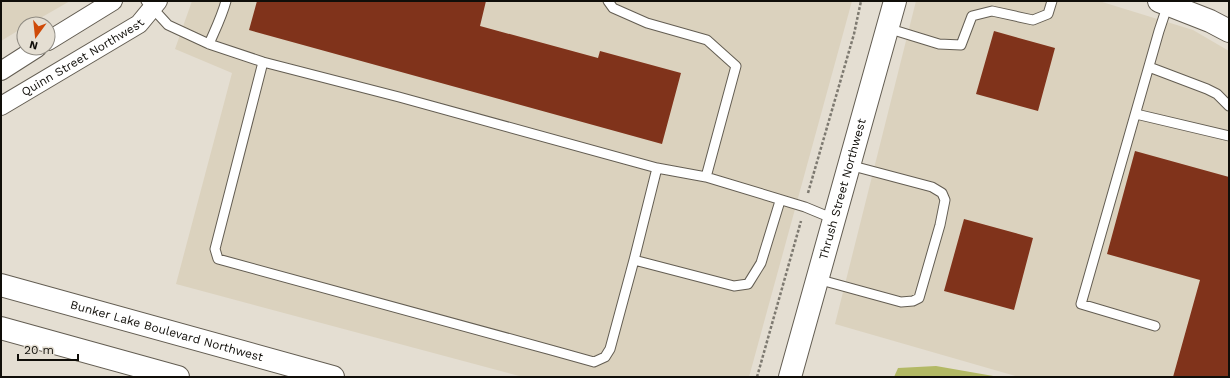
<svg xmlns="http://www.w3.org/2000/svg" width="1230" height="378" viewBox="0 0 1230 378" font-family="'Work Sans',sans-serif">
  <rect width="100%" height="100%" fill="#e4ded2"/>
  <path fill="#dbd2be" d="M 1,1 L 70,1 L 30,24 L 24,24 L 24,27 L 1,41 Z
    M 192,1 L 852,1 L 749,377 L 523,377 L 176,284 L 232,73 L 175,49 Z
    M 916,1 L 1099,1 L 1193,30 L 1229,51 L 1229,377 L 1019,377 L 835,324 Z"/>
  <path fill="#b3b965" d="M 936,366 L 999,377 L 894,377 L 898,368 Z"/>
  <path fill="#80331b" d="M 257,1 L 486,1 L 480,26 L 598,58 L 600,51 L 681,73 L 662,144 L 249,30 Z
    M 994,31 L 1055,48 L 1038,111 L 976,94 Z
    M 1135,151 L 1229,177 L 1229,377 L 1173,377 L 1200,280 L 1107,254 Z
    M 964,219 L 1033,238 L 1014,310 L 944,291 Z"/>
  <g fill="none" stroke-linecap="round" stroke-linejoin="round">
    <g stroke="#635d52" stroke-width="11">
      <path id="lane" d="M 146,1 L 168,25 L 209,44 L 263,62 L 399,97 L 657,168 L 706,177 L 805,207 L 834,219
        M 608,1 L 613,8 L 647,23 L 707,40 L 736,66 L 706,177
        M 887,28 L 939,44 L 961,45 L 972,16 L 992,11 L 1033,20 L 1048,14 L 1052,1
        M 209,44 C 215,30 222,16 226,1
        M 263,62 L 215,249 L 218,259 L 551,350 L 594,362 L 605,357 L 610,349 L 634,260 L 734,286 L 748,284 L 761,263 L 780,201
        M 1149,67 L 1207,89 L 1217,94 L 1229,106
        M 1136,114 L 1229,136
        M 634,260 L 657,168
        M 817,279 L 901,302 L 913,301 L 919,298 L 940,225 L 945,200 L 942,193 L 932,187 L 849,165
        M 1155,326 L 1081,304 L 1159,31 L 1168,4"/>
    </g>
    <g stroke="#635d52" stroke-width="20">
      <g id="street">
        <path d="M 48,41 L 113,1"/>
        <path d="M 1,71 L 37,48"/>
        <path id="s1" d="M 1,106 L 139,24 L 158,1"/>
      </g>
    </g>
    <g stroke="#635d52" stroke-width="24">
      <g id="secondary">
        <path d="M 1159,1 L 1210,21 L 1229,31"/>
        <path id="s2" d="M 1,285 L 333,377"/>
        <path d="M 1,328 L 178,377"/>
        <path id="s3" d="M 790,377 L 895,1"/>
      </g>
    </g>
    <path stroke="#7d7970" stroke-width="2.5" stroke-dasharray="3 2" stroke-linecap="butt" d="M 808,193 L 854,34 L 861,1
      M 757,377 L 801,221"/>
    <use href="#lane" stroke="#fff" stroke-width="9"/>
    <use href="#street" stroke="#fff" stroke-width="18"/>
    <use href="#secondary" stroke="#fff" stroke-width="22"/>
  </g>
  <g text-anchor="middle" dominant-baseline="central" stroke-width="4" stroke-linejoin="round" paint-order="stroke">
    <g font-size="12" fill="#100e09" stroke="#e4ded2">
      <text stroke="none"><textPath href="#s1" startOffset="95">Quinn Street Northwest</textPath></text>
      <text stroke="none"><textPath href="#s3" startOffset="195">Thrush Street Northwest</textPath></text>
      <text stroke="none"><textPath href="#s2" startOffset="172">Bunker Lake Boulevard Northwest</textPath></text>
    </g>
  </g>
  <rect width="1230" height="378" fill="none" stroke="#100e09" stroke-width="4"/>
  <g transform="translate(36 36) rotate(195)"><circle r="19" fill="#e4ded2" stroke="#8f8b82"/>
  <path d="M0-3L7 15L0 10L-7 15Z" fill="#cf4a08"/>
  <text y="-6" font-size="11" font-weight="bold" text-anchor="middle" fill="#100e09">N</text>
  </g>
  <path d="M18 354v6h60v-6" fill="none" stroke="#100e09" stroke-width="2"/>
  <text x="24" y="354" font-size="12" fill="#100e09" stroke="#e4ded2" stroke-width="3" paint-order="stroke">20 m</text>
</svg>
